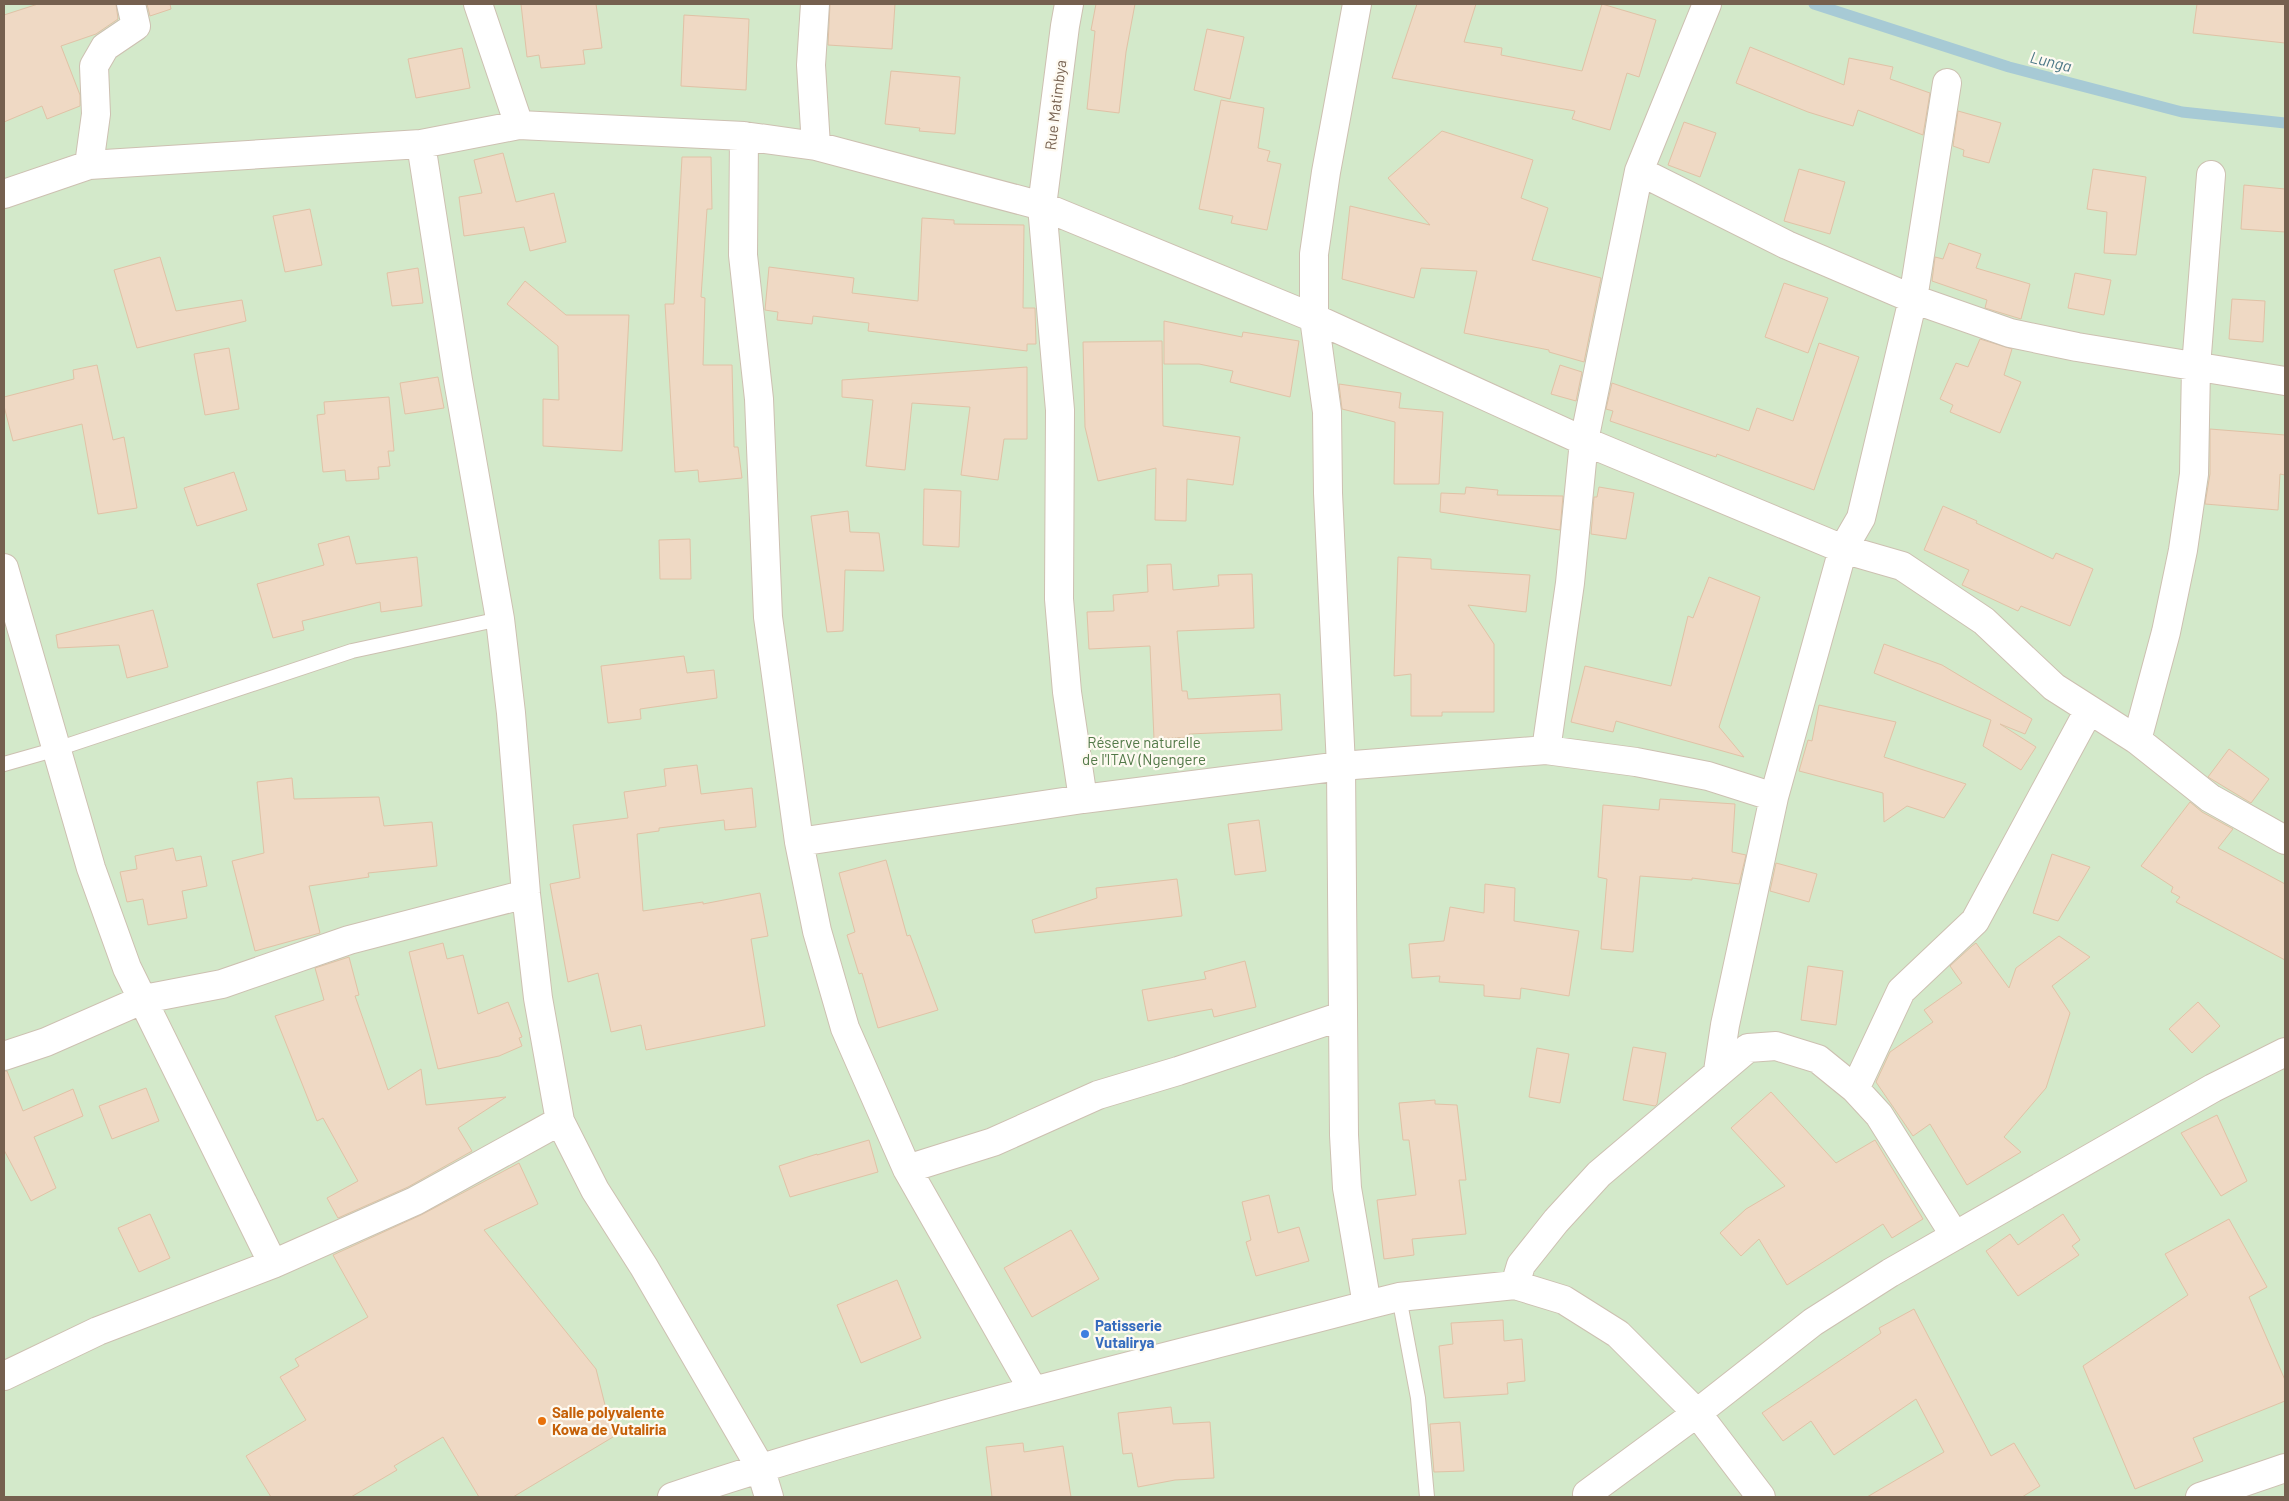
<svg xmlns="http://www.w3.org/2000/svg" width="2289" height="1501" viewBox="0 0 2289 1501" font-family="Barlow,sans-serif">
  <rect width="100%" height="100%" fill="#fbf6eb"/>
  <path fill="#d3e9ca" d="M 4,4 L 2285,4 L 2285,1497 L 4,1497 Z"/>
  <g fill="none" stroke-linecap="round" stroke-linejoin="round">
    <path stroke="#a7cad5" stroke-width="11" d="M 1814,4 L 2009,67 L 2182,112 L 2285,123"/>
  </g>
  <path fill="#efd9c4" stroke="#e0c2a6" d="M 38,4 L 116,4 L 118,19 L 96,34 L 61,46 L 80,95 L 80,106 L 47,119 L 42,106 L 4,122 L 4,15 Z
    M 147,4 L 170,4 L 171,9 L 150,16 Z
    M 521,4 L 596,4 L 602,48 L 583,50 L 585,64 L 541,68 L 539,55 L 527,57 Z
    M 830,4 L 895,4 L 892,49 L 828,45 Z
    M 1096,4 L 1135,4 L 1126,52 L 1119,113 L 1087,109 L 1095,31 L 1091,30 Z
    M 1417,4 L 1476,4 L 1464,42 L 1502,48 L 1501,55 L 1582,71 L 1602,4 L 1656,20 L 1639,77 L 1627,73 L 1610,130 L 1572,119 L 1575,111 L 1392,78 Z
    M 2197,4 L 2285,4 L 2285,43 L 2193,33 Z
    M 684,15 L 749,19 L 746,90 L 681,86 Z
    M 1207,29 L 1244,37 L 1230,99 L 1194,90 Z
    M 1750,47 L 1844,85 L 1849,58 L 1893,67 L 1890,79 L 1930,93 L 1923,135 L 1858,110 L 1853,126 L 1808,112 L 1736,83 Z
    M 462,48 L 470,88 L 416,98 L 408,59 Z
    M 891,71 L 960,77 L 955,134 L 919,131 L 920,128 L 885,124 Z
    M 1221,100 L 1264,108 L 1258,148 L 1270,151 L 1267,161 L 1281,164 L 1267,230 L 1231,223 L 1233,216 L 1199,209 Z
    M 1958,111 L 2001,123 L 1989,163 L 1963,156 L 1964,150 L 1953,146 Z
    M 1684,122 L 1716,133 L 1700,177 L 1668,165 Z
    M 1442,131 L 1533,160 L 1521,198 L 1548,208 L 1532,260 L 1601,278 L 1584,362 L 1549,352 L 1549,350 L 1464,333 L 1477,271 L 1421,268 L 1414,298 L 1342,279 L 1350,206 L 1430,225 L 1388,178 Z
    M 503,153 L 516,202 L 554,193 L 566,242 L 530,251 L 524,227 L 464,236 L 459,197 L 482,193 L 474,160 Z
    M 682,157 L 711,157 L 712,209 L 707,209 L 701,297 L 705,298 L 703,365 L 732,365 L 734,447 L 738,447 L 742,478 L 699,482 L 698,470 L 675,472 L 665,304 L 674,304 Z
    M 1799,169 L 1845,182 L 1830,234 L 1784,221 Z
    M 2093,169 L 2146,177 L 2136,255 L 2104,253 L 2107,212 L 2087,209 Z
    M 2244,185 L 2285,189 L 2285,232 L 2241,229 Z
    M 310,209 L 322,265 L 285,272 L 273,216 Z
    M 922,218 L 954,220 L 954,224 L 1024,225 L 1023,308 L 1035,308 L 1036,344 L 1027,344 L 1027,351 L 868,331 L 869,323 L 813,316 L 812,324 L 777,320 L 778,312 L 765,310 L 769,267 L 854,278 L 852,293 L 918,301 Z
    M 1949,243 L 1981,254 L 1976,268 L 2030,284 L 2021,319 L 1985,308 L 1987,300 L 1932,281 L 1935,257 L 1943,259 Z
    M 160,257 L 176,311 L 242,300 L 246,321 L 137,348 L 114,270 Z
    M 418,268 L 423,303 L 392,306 L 387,273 Z
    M 2075,273 L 2111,280 L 2104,315 L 2068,308 Z
    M 525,281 L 566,315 L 629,315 L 622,451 L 543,446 L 543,399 L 559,400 L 558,346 L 507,304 Z
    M 1784,283 L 1828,298 L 1808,353 L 1765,337 Z
    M 2232,299 L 2265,301 L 2263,342 L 2229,339 Z
    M 1164,321 L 1242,337 L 1243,332 L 1299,341 L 1290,397 L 1230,382 L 1233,371 L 1199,364 L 1164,364 Z
    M 1980,339 L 2012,349 L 2004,375 L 2021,382 L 2000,433 L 1950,412 L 1953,405 L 1940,399 L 1956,363 L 1968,367 Z
    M 1162,341 L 1163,426 L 1240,437 L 1233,485 L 1187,479 L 1186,521 L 1155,520 L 1156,468 L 1098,481 L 1085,427 L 1083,342 Z
    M 1819,343 L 1859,357 L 1814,490 L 1717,454 L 1716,457 L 1610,421 L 1613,411 L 1606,409 L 1612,383 L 1749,431 L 1757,408 L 1793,421 Z
    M 229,348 L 239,409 L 205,415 L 194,354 Z
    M 97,365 L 113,440 L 124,437 L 137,508 L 98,514 L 82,424 L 13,441 L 4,406 L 4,397 L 74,379 L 73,370 Z
    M 1560,365 L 1582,372 L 1576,401 L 1551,394 Z
    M 1027,367 L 1027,439 L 1004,439 L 998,480 L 961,475 L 970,407 L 912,403 L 905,470 L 866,466 L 873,400 L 842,397 L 842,380 Z
    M 438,377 L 444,408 L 405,414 L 400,383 Z
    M 1339,384 L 1401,393 L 1399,408 L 1443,412 L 1439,484 L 1394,484 L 1395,422 L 1342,409 Z
    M 389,397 L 394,451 L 388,451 L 390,466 L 378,467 L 379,479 L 346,481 L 345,470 L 323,472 L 317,415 L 325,414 L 324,402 Z
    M 2210,429 L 2285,435 L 2285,475 L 2280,474 L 2278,510 L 2205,504 L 2210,474 Z
    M 234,472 L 247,510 L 197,526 L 184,488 Z
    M 1466,487 L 1498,490 L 1497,495 L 1563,496 L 1560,530 L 1440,512 L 1441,493 L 1465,494 Z
    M 1599,487 L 1634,493 L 1626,539 L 1591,534 L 1594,497 L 1597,497 Z
    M 924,489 L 961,491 L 959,547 L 923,545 Z
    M 1943,506 L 1977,521 L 1976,523 L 2053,559 L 2056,553 L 2093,569 L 2070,626 L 2021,606 L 2018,611 L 1962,585 L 1969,570 L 1924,550 Z
    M 848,511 L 850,532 L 879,533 L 884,571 L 845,570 L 843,631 L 827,632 L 811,516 Z
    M 349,536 L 356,564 L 417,557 L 422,606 L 381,612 L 380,602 L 302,621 L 304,630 L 273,638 L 257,584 L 324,565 L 318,544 Z
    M 690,539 L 691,579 L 660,579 L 659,540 Z
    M 1398,557 L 1431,559 L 1431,569 L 1530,575 L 1526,612 L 1468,605 L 1494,644 L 1494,712 L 1442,712 L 1442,716 L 1411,716 L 1411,674 L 1394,676 Z
    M 1171,564 L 1173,590 L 1219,586 L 1218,575 L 1252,574 L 1254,628 L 1177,631 L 1182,691 L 1187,691 L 1188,699 L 1280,694 L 1282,730 L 1189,734 L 1189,737 L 1154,739 L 1150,646 L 1089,649 L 1087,612 L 1114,611 L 1113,595 L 1148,592 L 1147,565 Z
    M 1709,577 L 1760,597 L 1719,727 L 1744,757 L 1616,721 L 1613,732 L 1571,722 L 1585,666 L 1671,686 L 1688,616 L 1693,618 Z
    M 153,610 L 168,667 L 127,678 L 119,645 L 58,648 L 56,635 Z
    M 1884,644 L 1942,665 L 2032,719 L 2025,734 L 2000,724 L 2036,747 L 2021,770 L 1983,746 L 1991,720 L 1874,673 Z
    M 684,656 L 687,673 L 714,670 L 717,698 L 640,709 L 641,719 L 608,723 L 601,666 Z
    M 1819,705 L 1896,722 L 1884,757 L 1966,784 L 1944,818 L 1907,806 L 1884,822 L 1883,793 L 1799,771 L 1808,740 L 1812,741 Z
    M 2229,749 L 2269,779 L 2251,803 L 2208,777 Z
    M 697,765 L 701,794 L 752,788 L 756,827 L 725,830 L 724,820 L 659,828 L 659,831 L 637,834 L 643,911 L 703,902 L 703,904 L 760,893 L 768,936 L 751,939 L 765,1026 L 646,1050 L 641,1025 L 611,1032 L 598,973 L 568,982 L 550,884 L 580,878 L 573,825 L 628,818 L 624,792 L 666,786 L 664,769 Z
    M 292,778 L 294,799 L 379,797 L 384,826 L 432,822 L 437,866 L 368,873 L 369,877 L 309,886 L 320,933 L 255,951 L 232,861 L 264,853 L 257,782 Z
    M 1660,799 L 1735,804 L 1732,852 L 1746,855 L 1739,884 L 1692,878 L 1692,880 L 1640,876 L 1633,952 L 1601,949 L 1607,879 L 1598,877 L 1603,805 L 1659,810 Z
    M 2190,802 L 2202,812 L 2233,829 L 2218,848 L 2285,884 L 2285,960 L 2176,902 L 2180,897 L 2171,892 L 2173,887 L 2141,866 Z
    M 1259,820 L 1266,871 L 1235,875 L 1228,824 Z
    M 173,848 L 176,861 L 201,856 L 207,886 L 182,891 L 187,918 L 148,925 L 143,899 L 127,902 L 120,872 L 137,869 L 135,856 Z
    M 2052,854 L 2090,867 L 2058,921 L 2033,913 Z
    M 886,860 L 907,936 L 910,935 L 938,1010 L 878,1028 L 862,973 L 859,974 L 847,935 L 855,932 L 839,873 Z
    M 1776,863 L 1817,874 L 1809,902 L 1770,891 Z
    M 1177,879 L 1182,916 L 1035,933 L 1032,920 L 1097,898 L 1096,888 Z
    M 1485,884 L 1515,888 L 1514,921 L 1579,931 L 1569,996 L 1521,988 L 1520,999 L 1484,996 L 1484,985 L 1439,982 L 1440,976 L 1412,978 L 1409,944 L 1444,941 L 1450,907 L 1484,913 Z
    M 2059,936 L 2090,957 L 2052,986 L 2070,1013 L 2046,1088 L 2004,1137 L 2021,1152 L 1967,1185 L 1930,1124 L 1913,1136 L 1876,1082 L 1890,1052 L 1933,1022 L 1924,1010 L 1962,983 L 1950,966 L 1972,946 L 1976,943 L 2009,988 L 2016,968 Z
    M 443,943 L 447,959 L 463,955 L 478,1014 L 508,1002 L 522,1037 L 519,1038 L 522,1046 L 499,1056 L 438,1069 L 409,952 Z
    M 349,957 L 359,995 L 355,996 L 388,1090 L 421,1069 L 426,1105 L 506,1097 L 458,1128 L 472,1151 L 408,1187 L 338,1218 L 327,1198 L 358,1181 L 323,1118 L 317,1121 L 275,1016 L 324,1000 L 315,968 Z
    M 1245,961 L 1256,1007 L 1214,1017 L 1212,1009 L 1148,1021 L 1142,990 L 1206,979 L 1204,972 Z
    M 1808,966 L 1843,971 L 1836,1025 L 1801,1020 Z
    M 2198,1002 L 2220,1026 L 2192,1053 L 2169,1029 Z
    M 1633,1047 L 1666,1053 L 1657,1104 L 1655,1106 L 1623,1100 Z
    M 1537,1048 L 1569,1054 L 1560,1103 L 1529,1097 Z
    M 4,1071 L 7,1071 L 23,1111 L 73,1089 L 83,1116 L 34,1137 L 56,1188 L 31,1201 L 4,1150 Z
    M 146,1088 L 159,1121 L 112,1139 L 99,1106 Z
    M 1771,1092 L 1836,1163 L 1875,1140 L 1923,1219 L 1892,1238 L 1883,1224 L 1787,1285 L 1759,1239 L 1741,1256 L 1720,1233 L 1746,1209 L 1785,1186 L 1731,1128 Z
    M 1435,1100 L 1435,1104 L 1457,1105 L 1466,1180 L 1459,1180 L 1466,1234 L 1412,1239 L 1414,1255 L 1384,1259 L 1377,1200 L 1416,1195 L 1409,1140 L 1403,1140 L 1399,1103 Z
    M 2217,1115 L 2247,1181 L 2221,1196 L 2181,1133 Z
    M 869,1140 L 878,1172 L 790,1197 L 779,1166 L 817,1154 L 817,1155 Z
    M 519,1163 L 538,1204 L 484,1230 L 596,1369 L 613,1437 L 513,1497 L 479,1497 L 443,1437 L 394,1466 L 397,1470 L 351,1497 L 271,1497 L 246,1456 L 306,1420 L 280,1377 L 299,1366 L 295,1359 L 368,1317 L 333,1255 L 421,1215 Z
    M 1269,1195 L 1278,1233 L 1299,1227 L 1309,1261 L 1256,1276 L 1246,1242 L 1251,1240 L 1242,1202 Z
    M 150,1214 L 170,1258 L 139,1272 L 118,1228 Z
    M 2063,1214 L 2080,1240 L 2072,1246 L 2079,1255 L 2018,1296 L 1986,1251 L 2010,1234 L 2018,1245 Z
    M 2229,1219 L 2267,1287 L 2249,1297 L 2285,1380 L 2285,1401 L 2193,1438 L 2203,1461 L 2135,1489 L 2083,1366 L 2188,1295 L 2165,1254 Z
    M 1071,1230 L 1099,1279 L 1032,1317 L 1004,1268 Z
    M 897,1280 L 921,1338 L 861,1363 L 837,1305 Z
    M 1914,1309 L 1991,1456 L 2014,1443 L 2040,1486 L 2022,1497 L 1867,1497 L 1944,1452 L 1916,1399 L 1834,1455 L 1811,1421 L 1783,1441 L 1762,1413 L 1881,1333 L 1879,1328 Z
    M 1503,1320 L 1504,1341 L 1522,1339 L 1525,1381 L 1507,1383 L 1508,1394 L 1444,1398 L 1439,1346 L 1453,1344 L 1451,1323 Z
    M 1171,1407 L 1173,1424 L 1210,1422 L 1214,1478 L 1175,1480 L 1138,1487 L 1132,1453 L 1123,1454 L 1118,1413 Z
    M 1460,1422 L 1464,1471 L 1434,1472 L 1430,1424 Z
    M 1023,1443 L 1024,1452 L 1063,1446 L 1071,1497 L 992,1497 L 986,1447 Z"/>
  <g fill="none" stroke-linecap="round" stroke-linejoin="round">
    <g stroke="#cdc0b1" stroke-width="16">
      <path id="lane" d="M 4,764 L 57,749 L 352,651 L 500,619
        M 1399,1297 L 1418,1398 L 1427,1497"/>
    </g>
    <g stroke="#cdc0b1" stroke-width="30">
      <path id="street" d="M 478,4 L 519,125
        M 815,4 L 811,65 L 816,146
        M 1069,4 L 1065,26 L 1042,206 L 1060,410 L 1059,599 L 1067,692 L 1083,799
        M 1357,4 L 1326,172 L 1314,254 L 1314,318 L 1327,412 L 1328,493 L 1341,766 L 1344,1135 L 1347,1188 L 1367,1305
        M 744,136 L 743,255 L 759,399 L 768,617 L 799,842 L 817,931 L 845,1028 L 907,1169 L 1033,1390
        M 421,144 L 458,380 L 500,619 L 511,713 L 526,894 L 538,998 L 560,1121 L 595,1190 L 644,1267 L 760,1467 L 769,1497
        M 89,165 L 96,114 L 94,66 L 105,47 L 136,26 L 131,4
        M 1639,171 L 1787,245 L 1913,299 L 2010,333 L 2077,347 L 2285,381
        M 4,194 L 89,165 L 421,144 L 519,125 L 744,136 L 816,146 L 1042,206 L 1314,318 L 1584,441 L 1843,549 L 1902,566 L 1984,621 L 2054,687 L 2137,740 L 2210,798 L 2285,840
        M 4,568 L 91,868 L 127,968 L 273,1264
        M 2137,740 L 2166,632 L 2183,550 L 2194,474 L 2196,367 L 2211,175
        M 1546,750 L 1570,583 L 1584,441 L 1639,171 L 1707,4
        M 799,842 L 1083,799 L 1341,766 L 1546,750 L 1636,762 L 1708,776 L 1774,797
        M 4,1056 L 46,1042 L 144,999 L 222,984 L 349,940 L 526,894
        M 1718,1071 L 1725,1025 L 1774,797 L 1843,549 L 1861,518 L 1913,299 L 1947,83
        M 1855,1089 L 1901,991 L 1975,921 L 2089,710
        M 907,1169 L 993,1142 L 1098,1095 L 1178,1071 L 1342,1016
        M 1515,1285 L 1521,1265 L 1556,1221 L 1599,1174 L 1748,1048 L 1776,1046 L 1818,1059 L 1855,1089 L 1879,1115 L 1955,1236
        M 4,1376 L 98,1331 L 273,1264 L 415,1201 L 560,1121
        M 1587,1494 L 1697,1413 L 1813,1322 L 1890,1273 L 2213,1088 L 2285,1052
        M 672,1497 C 900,1420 1135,1366 1367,1305 L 1399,1297 L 1515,1285 L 1564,1300 L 1618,1334 L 1697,1413 L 1761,1497
        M 2200,1497 L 2285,1468"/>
    </g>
    <use href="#lane" stroke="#fff" stroke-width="14"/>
    <use href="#street" stroke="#fff" stroke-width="28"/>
  </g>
  <circle fill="#3f7fe0" stroke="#fefaf1" stroke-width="2" cx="1085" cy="1334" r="5"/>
  <circle fill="#e8710a" stroke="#fefaf1" stroke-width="2" cx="542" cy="1421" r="5"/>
  <g text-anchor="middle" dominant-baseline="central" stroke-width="4.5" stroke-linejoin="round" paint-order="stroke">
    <g font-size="15" fill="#75604f" stroke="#fefaf1">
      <text transform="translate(1055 105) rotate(-83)">Rue Matimbya</text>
    </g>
    <g font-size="15" fill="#527948" stroke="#fefaf1">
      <text x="1144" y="742">Réserve naturelle<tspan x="1144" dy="17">de l'ITAV (Ngengere</tspan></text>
    </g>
    <g font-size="15" font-weight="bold" fill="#366cbe" stroke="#fefaf1" text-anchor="start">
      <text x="1095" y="1325">Patisserie<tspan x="1095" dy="17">Vutalirya</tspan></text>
    </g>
    <g font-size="15" font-weight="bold" fill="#c56008" stroke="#fefaf1" text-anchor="start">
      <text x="552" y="1412">Salle polyvalente<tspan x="552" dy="17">Kowa de Vutaliria</tspan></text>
    </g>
    <g font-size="16" font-style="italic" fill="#4a7686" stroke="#fefaf1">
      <text transform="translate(2051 61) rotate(14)">Lunga</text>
    </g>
  </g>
  <rect width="2289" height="1501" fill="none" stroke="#75604f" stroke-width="10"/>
</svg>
